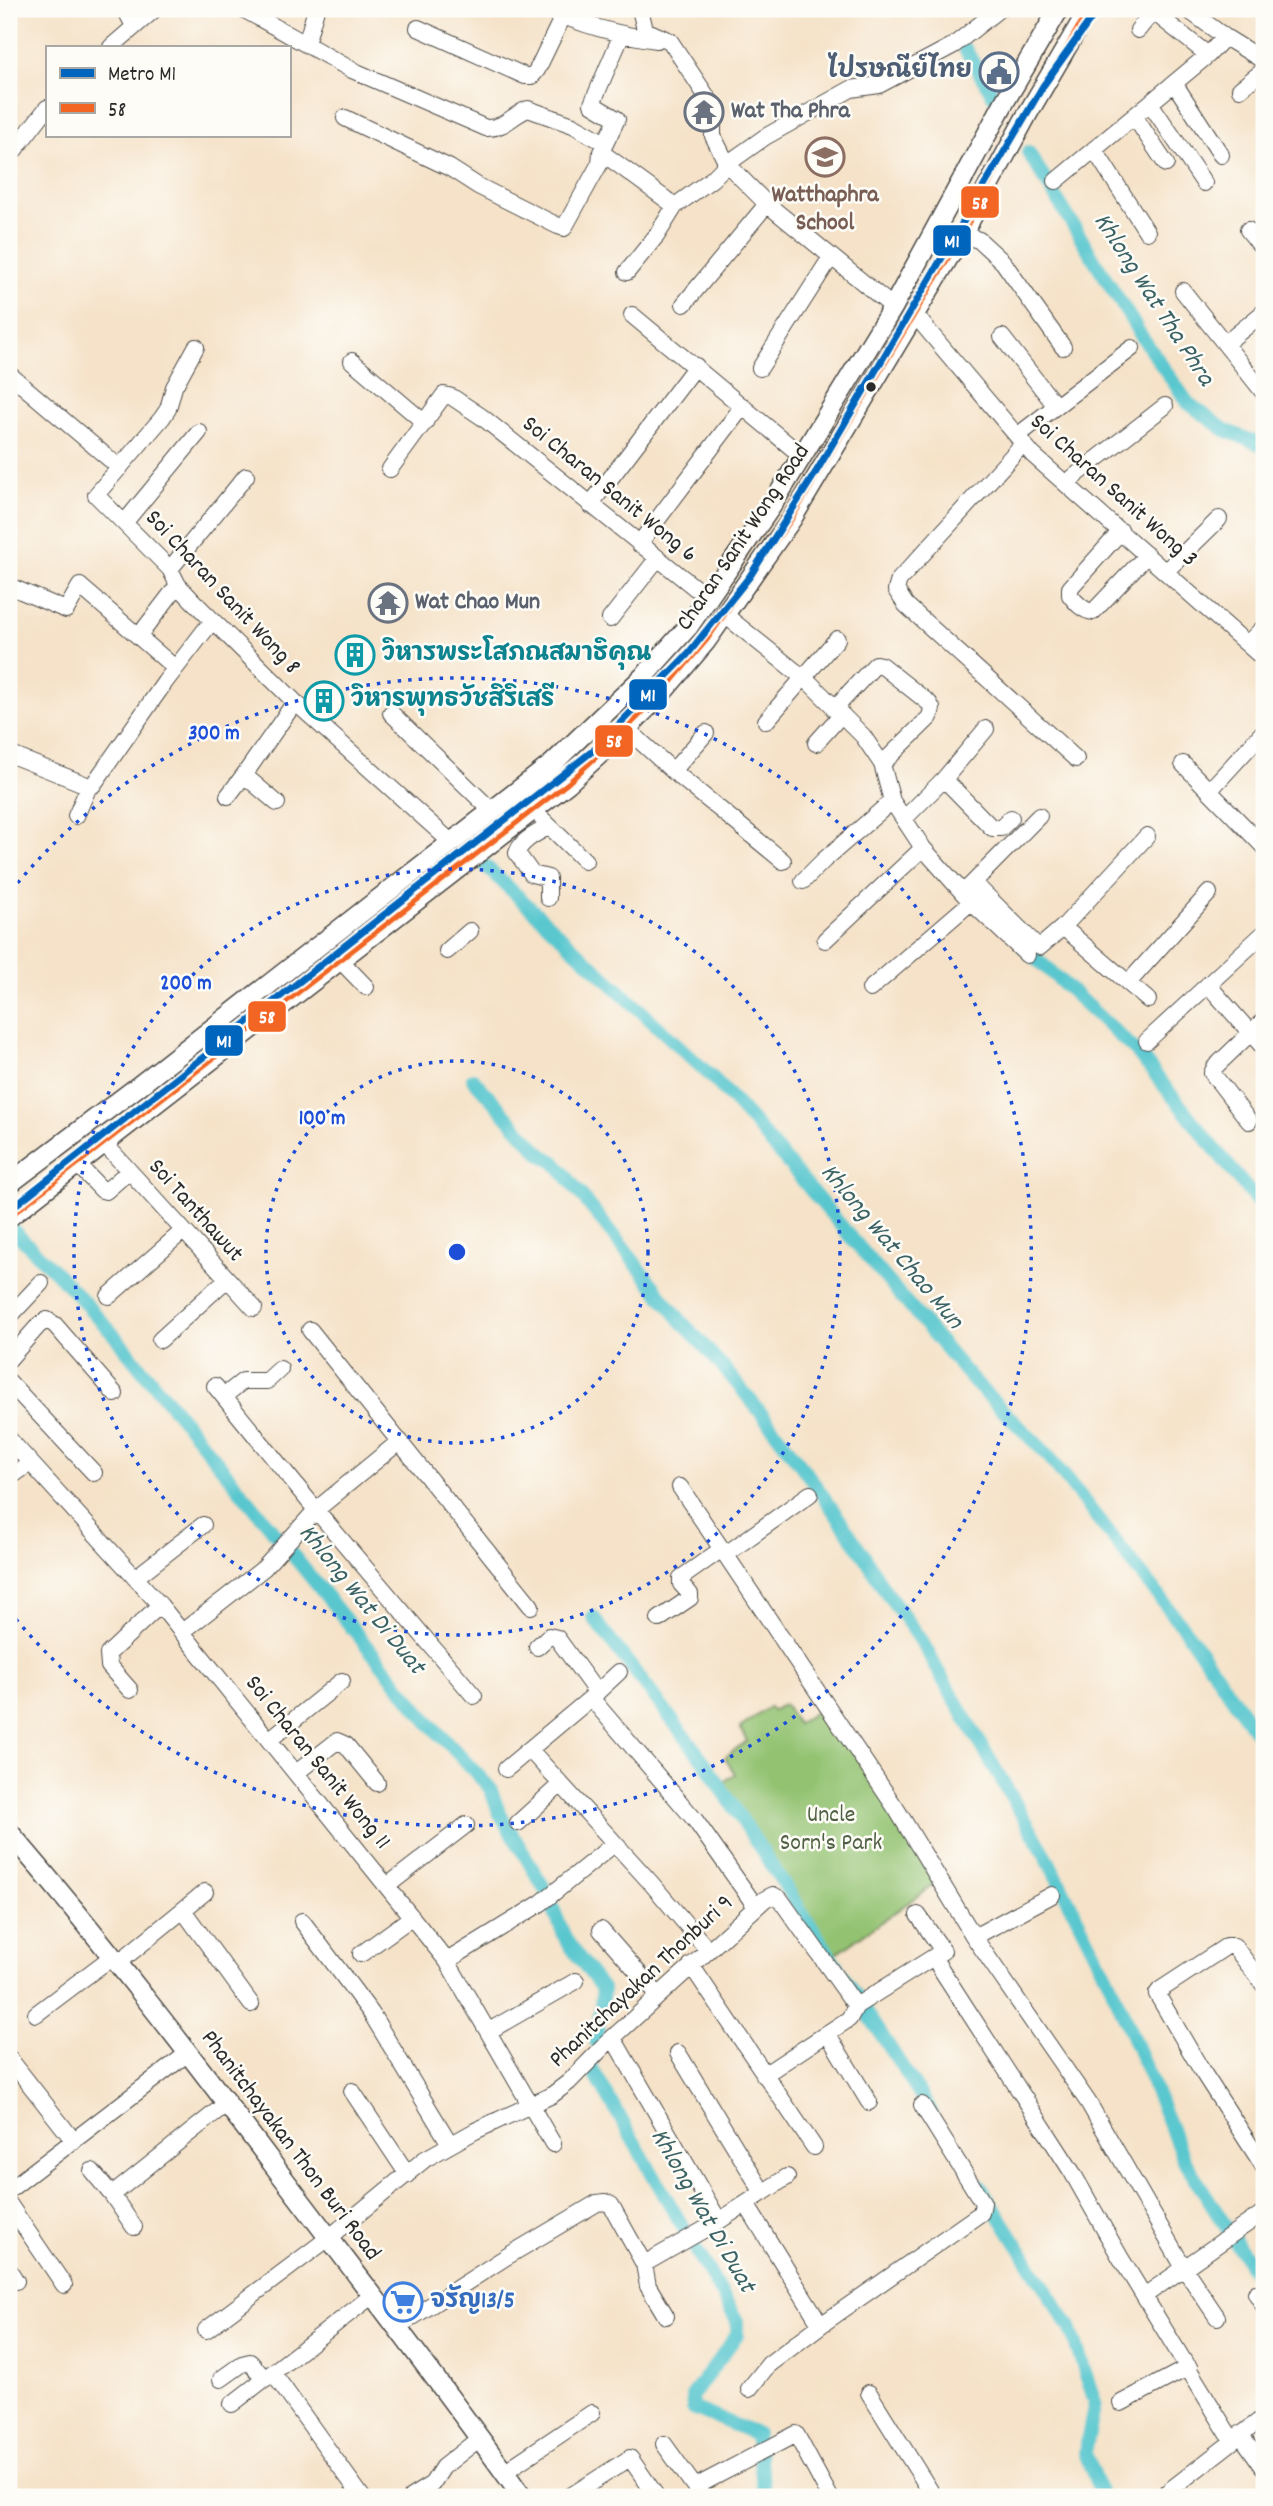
<svg xmlns="http://www.w3.org/2000/svg" width="1273" height="2506" viewBox="0 0 1273 2506" font-family="Dekko,'Playpen Sans Thai',sans-serif">
  <rect width="100%" height="100%" fill="#fdfcf7"/>
  <filter id="ink" filterUnits="userSpaceOnUse"><feTurbulence type="fractalNoise" baseFrequency=".0143" numOctaves="2"/><feDisplacementMap in="SourceGraphic" scale="14" xChannelSelector="R" yChannelSelector="G"/><feConvolveMatrix kernelMatrix="1 2 1 2 8 2 1 2 1" color-interpolation-filters="sRGB"/></filter>
  <filter id="wash" filterUnits="userSpaceOnUse"><feTurbulence type="fractalNoise" baseFrequency=".00686" numOctaves="4" result="noise"/><feDisplacementMap in="SourceGraphic" scale="28" xChannelSelector="R" yChannelSelector="G"/><feGaussianBlur stdDeviation="1.57" result="paint"/><feColorMatrix in="noise" values="0 0 0 0 0 0 0 0 0 0 0 0 0 0 0 0 0 1.4 0 .05"/><feComposite in="paint" operator="in"/></filter>
  <g filter="url(#wash)">
    <rect width="100%" height="100%" fill="#f5e2c8"/>
    <path fill="#93c271" stroke="#5f764e" stroke-width="2" d="M 784,1704 L 797,1724 L 826,1705 L 939,1881 L 834,1955 L 722,1783 L 735,1774 L 725,1757 L 747,1741 L 740,1728 L 769,1707 L 772,1711 Z"/>
    <g fill="none" stroke-linecap="round" stroke-linejoin="round">
      <path stroke="#5ac7cf" stroke-width="14" d="M 965,49 L 993,95
        M 1028,152 L 1140,334 L 1188,403 L 1225,430 L 1264,446
        M 451,834 L 714,1079 L 752,1121 L 974,1382 L 1047,1454 L 1189,1635 L 1264,1744
        M 1024,947 L 1137,1052 L 1264,1210
        M 473,1079 L 542,1155 L 555,1162 L 682,1322 C 745,1388 806,1469 857,1545 C 868,1561 877,1578 888,1595 C 905,1619 923,1640 935,1666 L 1045,1854 L 1111,1985 L 1184,2160 L 1264,2287
        M 9,1226 L 69,1286 L 114,1335 L 431,1725 L 490,1788 L 499,1812 L 546,1891 L 566,1940 L 603,1990 L 596,2042
        M 593,1617 L 705,1763 L 931,2111
        M 591,2067 L 737,2321 L 737,2335 L 692,2396 L 693,2408 L 756,2434 L 765,2497
        M 980,2186 L 1070,2327 L 1095,2402 L 1085,2453 L 1102,2497"/>
    </g>
  </g>
  <g filter="url(#ink)">
    <g fill="none" stroke-linecap="round" stroke-linejoin="round">
      <g stroke="#494643" stroke-width="18">
        <path id="minor" d="M 125,9 L 134,26
          M 243,9 L 352,70 L 486,128 C 504,129 512,115 528,109 L 573,125 L 605,143
          M 548,9 C 581,25 620,35 657,40
          M 640,9 L 645,30 L 670,41 L 713,106 L 713,136 L 727,164 L 767,204 L 893,307
          M 1187,9 L 1225,37 L 1264,61
          M 418,28 L 525,76 L 532,76 L 537,70 L 563,16
          M 1138,30 L 1146,20 L 1155,13 L 1208,55
          M 306,44 L 316,9
          M 111,47 L 155,9
          M 1174,83 L 1221,155
          M 1240,89 L 1264,70
          M 1150,103 L 1204,183
          M 1134,116 L 1166,164
          M 345,118 L 450,168 L 478,186 L 558,226 L 564,228 L 600,163 L 601,152 L 617,119 L 592,104 L 622,34
          M 1094,149 L 1147,232
          M 601,152 L 675,206
          M 9,157 L 47,108
          M 1056,181 L 1208,55 L 1225,37
          M 1248,230 L 1264,250
          M 962,235 L 979,240 L 1003,262 L 1063,347
          M 627,272 L 657,235 L 675,206 L 712,179 L 727,164 L 765,137 L 851,89 L 879,85 L 954,45 L 999,9
          M 1183,291 L 1264,393
          M 684,304 L 767,204
          M 632,315 L 802,456
          M 915,315 L 1033,455 L 1264,659
          M 1002,337 L 1055,405
          M 1225,344 L 1264,312
          M 196,347 L 174,387 L 168,409 L 162,418 L 96,495 L 170,569 L 178,585 L 192,600 L 295,702 L 451,842
          M 352,361 L 425,423
          M 760,368 L 831,257
          M 9,374 L 120,468
          M 1017,436 L 1132,348
          M 1023,444 L 899,580 L 896,590 L 906,605 L 1076,759
          M 390,469 L 444,395 L 452,397 L 482,417 L 709,599
          M 1066,483 L 1165,406
          M 590,505 L 696,366
          M 125,522 L 199,432
          M 1121,531 L 1070,588 L 1070,595 C 1076,603 1083,611 1093,612 L 1147,555
          M 639,544 L 743,406
          M 170,569 L 246,476
          M 1166,571 L 1219,519
          M 9,586 L 66,610 L 80,586 L 175,668
          M 725,615 L 811,684 L 863,736 L 882,764 L 892,801 L 923,848 L 971,902 L 1027,955
          M 610,619 L 657,559
          M 145,628 L 178,585
          M 1248,643 L 1264,627
          M 834,709 L 876,664 L 881,665 L 929,703 L 932,708 L 930,717 L 882,764
          M 391,713 L 491,810
          M 766,721 L 837,639
          M 627,729 L 673,771 L 783,861
          M 816,743 L 841,715
          M 9,754 L 89,786 L 93,785 L 165,682 L 212,621
          M 1183,764 L 1264,847
          M 673,771 L 706,733
          M 944,779 L 992,828 L 1001,828 L 1011,818
          M 1210,790 L 1264,731
          M 228,796 L 244,775
          M 277,803 L 244,775 L 295,702
          M 76,816 L 89,786
          M 542,819 L 585,861
          M 904,819 L 944,779 L 986,729
          M 803,881 L 824,860 L 892,801
          M 974,883 L 1033,942 L 1040,947 L 1063,927 L 1147,836
          M 968,888 L 1039,816
          M 548,898 L 548,878 L 532,874 L 517,853 C 521,840 538,833 549,826
          M 1063,927 L 1148,1000
          M 825,940 L 923,848
          M 447,951 L 470,931
          M 340,960 L 366,987
          M 1128,983 L 1209,893
          M 1209,986 L 1264,1048
          M 870,989 L 971,902
          M 1147,1041 L 1264,933
          M 1249,1121 L 1212,1073 L 1215,1067 L 1264,1020
          M 104,1143 L 254,1308
          M 77,1164 L 102,1190 L 106,1191 L 129,1171
          M 109,1296 L 183,1231
          M 9,1317 L 41,1283
          M 310,1330 L 531,1606
          M 160,1340 L 227,1279
          M 9,1359 L 39,1325 L 47,1320 L 55,1325 L 115,1394
          M 9,1382 L 94,1473
          M 215,1386 L 316,1510 L 474,1696
          M 224,1396 L 243,1381 L 267,1381 L 280,1369
          M 9,1439 L 160,1605 L 447,1961 L 553,2144
          M 9,1478 L 30,1463
          M 680,1487 L 897,1810 L 974,1937 L 1088,2102 L 1184,2268 L 1217,2317
          M 726,1554 L 810,1494
          M 135,1578 L 203,1525
          M 659,1619 L 690,1598 L 690,1594 L 681,1584 L 681,1578 L 722,1549
          M 182,1632 L 264,1568 L 316,1510 L 400,1441
          M 537,1647 L 549,1636 L 557,1638 L 597,1693
          M 130,1690 L 109,1666 L 108,1654 L 160,1605
          M 591,1698 L 695,1820 L 756,1907
          M 269,1740 L 342,1681
          M 530,1750 L 651,1883 L 708,1950
          M 506,1769 L 591,1698 L 619,1672
          M 296,1773 L 337,1741 L 346,1745 L 377,1783
          M 518,1823 L 560,1785
          M 387,1886 L 466,1825
          M 183,1910 L 251,2004
          M 302,1921 L 371,2013 L 450,2144
          M 601,1930 L 658,1995
          M 974,1937 L 1052,1895
          M 361,1954 L 412,1917
          M 447,1961 L 541,1903 L 614,1844
          M 118,1963 L 205,1892
          M 691,1965 L 814,2147
          M 939,1966 L 1072,2172 L 1120,2257 L 1232,2440
          M 1264,1985 L 1234,1946 L 1227,1946 L 1160,1990 L 1157,1994 L 1202,2071 L 1264,2167
          M 856,2006 L 943,1951 L 918,1915
          M 36,2014 L 113,1956
          M 489,2031 L 576,1981
          M 827,2033 L 869,2102
          M 613,2038 L 719,2221
          M 678,2053 L 763,2193
          M 9,2058 L 74,2141
          M 352,2091 L 408,2175
          M 92,2171 L 112,2195 L 227,2103
          M 9,2190 L 188,2053
          M 112,2195 L 134,2227
          M 9,2204 L 64,2285
          M 746,2204 L 821,2325
          M 644,2264 L 719,2221 L 787,2177
          M 9,2270 L 16,2281
          M 1256,2293 L 1264,2306
          M 1144,2296 L 1264,2212
          M 397,2327 L 506,2257 L 597,2203 L 605,2202 L 611,2205 L 644,2264 L 648,2286 L 666,2316
          M 206,2330 L 330,2237 L 425,2159 L 475,2131 L 552,2095 L 569,2082 L 607,2043 L 765,1899 L 773,1895 L 780,1899 L 856,2006 L 849,2019 L 764,2075
          M 273,2373 L 362,2497
          M 221,2379 L 242,2364 L 250,2362 L 265,2379
          M 749,2389 L 769,2364 L 821,2325 L 981,2213 L 983,2203 L 922,2105
          M 869,2393 L 934,2497
          M 1121,2403 L 1189,2367
          M 232,2404 L 373,2295
          M 1240,2434 L 1264,2468
          M 664,2444 L 702,2497
          M 504,2472 L 592,2413
          M 695,2487 L 796,2434 L 830,2497
          M 411,2497 L 432,2484 L 443,2467 L 480,2438
          M 569,2497 L 630,2458 L 657,2497
          M 1161,2497 L 1264,2417"/>
      </g>
      <g stroke="#494643" stroke-width="22">
        <path id="major" d="M 9,1184 L 136,1088 L 552,764 L 643,677 L 688,627 L 772,505 L 893,307 L 1005,101 L 1059,9
          M 9,1217 L 568,783 L 616,739 L 660,695 L 706,641 L 791,520 L 962,235 L 1028,113 L 1089,9
          M 9,1832 C 102,1940 189,2053 275,2167 C 358,2277 443,2385 522,2497"/>
      </g>
      <use href="#minor" stroke="#fff" stroke-width="16"/>
      <use href="#major" stroke="#fff" stroke-width="19"/>
      <g stroke="#fdfcf7" stroke-width="10">
        <path id="bus-1" d="M 9,1217 L 568,783 L 616,739 L 660,695 L 706,641 L 791,520 L 962,235 L 1028,113 L 1089,9"/>
      </g>
      <use href="#bus-1" stroke="#f26522" stroke-width="5"/>
      <g stroke="#fdfcf7" stroke-width="12">
        <path id="metro-1" d="M 9,1210 L 595,749 L 687,655 L 750,576 L 816,472 L 1043,86 L 1098,9"/>
      </g>
      <use href="#metro-1" stroke="#0065bd" stroke-width="7"/>
    </g>
  </g>
  <g fill="none" stroke="#1d4ed8" stroke-width="3.5" stroke-dasharray="3.5 7">
    <circle cx="457" cy="1252" r="191"/>
    <circle cx="457" cy="1252" r="383"/>
    <path d="M11 891A574 574 0 1 1 11 1613"/>
  </g>
  <defs>
    <g id="civic-ring" transform="scale(2.0125)"><circle r="9.5" fill="#fdfcf7" stroke="#5c6f8a" stroke-width="1.5"/><path d="M-.6-6.5H3V-4.5H.6V-3L4-1V1h2V6H-6V1h2V-1L-.6-3ZM-1.2 2.5V6h2.4V2.5Z" fill="#5c6f8a"/></g>
    <g id="temple-ring" transform="scale(2.0125)"><circle r="9.5" fill="#fdfcf7" stroke="#6b7280" stroke-width="1.5"/><path d="M0-6L5-2H3V0L6.5 2.5H4V6H1.5V3h-3V6H-4V2.5H-6.5L-3 0V-2H-5Z" fill="#6b7280"/></g>
    <g id="school-ring" transform="scale(2.0125)"><circle r="9.5" fill="#fdfcf7" stroke="#8d6e63" stroke-width="1.5"/><path d="M0-5L7-2L0 1L-7-2ZM-4 1L0 2.5L4 1V4Q0 6-4 4Z" fill="#8d6e63"/></g>
    <g id="building-ring" transform="scale(2.0125)"><circle r="9.5" fill="#fdfcf7" stroke="#0f9aa8" stroke-width="1.5"/><path d="M-4-6H4V6H1V3H-1V6H-4ZM-2.5-4.3h1.7v1.8h-1.7ZM.8-4.3h1.7v1.8H.8ZM-2.5-1h1.7V.8h-1.7ZM.8-1h1.7V.8H.8Z" fill="#0f9aa8"/></g>
    <g id="supermarket-ring" transform="scale(2.0125)"><circle r="9.5" fill="#fdfcf7" stroke="#3f7fe0" stroke-width="1.5"/><path d="M-6-5.5h2.5l.6 2H6L4.5 2H-2.5L-4.4-4H-6ZM-1.5 3.2a1.3 1.3 0 1 0 .1 0ZM3 3.2a1.3 1.3 0 1 0 .1 0Z" fill="#3f7fe0"/></g>
  </defs>
  <g fill-rule="evenodd">
    <use href="#civic-ring" x="999" y="72"/>
    <use href="#temple-ring" x="704" y="112"/>
    <use href="#school-ring" x="825" y="157"/>
    <use href="#temple-ring" x="388" y="603"/>
    <use href="#building-ring" x="355" y="655"/>
    <use href="#building-ring" x="324" y="701"/>
    <use href="#supermarket-ring" x="403" y="2302"/>
  </g>
  <circle fill="#2b2b2b" stroke="#fdfcf7" stroke-width="2.5" cx="871" cy="387" r="6"/>
  <g text-anchor="middle" dominant-baseline="central" stroke-width="5" stroke-linejoin="round" paint-order="stroke">
    <g font-size="24" font-weight="bold" fill="#4e5e75" stroke="#fdfcf7" text-anchor="end">
      <text x="972" y="72">ไปรษณีย์ไทย</text>
    </g>
    <g font-size="24" font-weight="bold" fill="#5b616d" stroke="#fdfcf7" text-anchor="start">
      <text x="731" y="112">Wat Tha Phra</text>
      <text x="415" y="603">Wat Chao Mun</text>
    </g>
    <g font-size="24" font-weight="bold" fill="#785e54" stroke="#fdfcf7">
      <text x="825" y="196">Watthaphra<tspan x="825" dy="28">School</tspan></text>
    </g>
    <g font-size="24" fill="#2b2b2b" stroke="#fdfcf7">
      <text transform="translate(609 490) rotate(39)">Soi Charan Sanit Wong 6</text>
      <text transform="translate(1113 491) rotate(42)">Soi Charan Sanit Wong 3</text>
      <text transform="translate(744 538) rotate(-56)">Charan Sanit Wong Road</text>
      <text transform="translate(222 593) rotate(47)">Soi Charan Sanit Wong 8</text>
      <text transform="translate(195 1211) rotate(48)">Soi Tanthawut</text>
      <text transform="translate(317 1763) rotate(51)">Soi Charan Sanit Wong 11</text>
      <text transform="translate(642 1982) rotate(-43)">Phanitchayakan Thonburi 9</text>
      <text transform="translate(290 2146) rotate(53)">Phanitchayakan Thon Buri Road</text>
    </g>
    <g font-size="24" font-weight="bold" fill="#0d838f" stroke="#fdfcf7" text-anchor="start">
      <text x="382" y="655">วิหารพระโสภณสมาธิคุณ</text>
      <text x="351" y="701">วิหารพุทธวัชสิริเสรี</text>
    </g>
    <g font-size="24" fill="#4f6044" stroke="#fdfcf7">
      <text x="831" y="1816">Uncle<tspan x="831" dy="28">Sorn's Park</tspan></text>
    </g>
    <g font-size="24" font-weight="bold" fill="#366cbe" stroke="#fdfcf7" text-anchor="start">
      <text x="430" y="2302">จรัญ13/5</text>
    </g>
    <g font-size="26" font-style="italic" fill="#3b6264" stroke="#fdfcf7">
      <text transform="translate(1153 300) rotate(57)">Khlong Wat Tha Phra</text>
      <text transform="translate(891 1247) rotate(50)">Khlong Wat Chao Mun</text>
      <text transform="translate(361 1600) rotate(51)">Khlong Wat Di Duat</text>
      <text transform="translate(702 2211) rotate(60)">Khlong Wat Di Duat</text>
    </g>
  </g>
  <circle cx="457" cy="1252" r="10" fill="#1d4ed8" stroke="#fdfcf7" stroke-width="3.5"/>
  <g font-size="21" text-anchor="middle" font-weight="bold" fill="#1d4ed8" stroke="#fdfcf7" stroke-width="5" stroke-linejoin="round" paint-order="stroke">
    <text x="214" y="739">300 m</text>
    <text x="186" y="989">200 m</text>
    <text x="322" y="1124">100 m</text>
  </g>
  <g stroke="#fdfcf7" stroke-width="2.5">
    <rect x="960" y="185" width="40" height="34" rx="7" fill="#f26522"/>
    <rect x="932" y="224" width="40" height="33" rx="7" fill="#0065bd"/>
    <rect x="628" y="678" width="40" height="33" rx="7" fill="#0065bd"/>
    <rect x="594" y="724" width="40" height="34" rx="7" fill="#f26522"/>
    <rect x="247" y="1000" width="40" height="33" rx="7" fill="#f26522"/>
    <rect x="204" y="1024" width="40" height="33" rx="7" fill="#0065bd"/>
  </g>
  <g font-size="19" text-anchor="middle" font-weight="bold" fill="#fff">
    <text x="980" y="209">58</text>
    <text x="952" y="247">M1</text>
    <text x="648" y="701">M1</text>
    <text x="614" y="747">58</text>
    <text x="267" y="1023">58</text>
    <text x="224" y="1047">M1</text>
  </g>
  <rect width="1273" height="2506" fill="none" stroke="#fdfcf7" stroke-width="35"/>
  <rect x="46" y="46" width="245" height="91" fill="#fdfcf7" stroke="#a9a8a5" stroke-width="2"/>
  <rect x="60" y="68" width="35" height="10" fill="#0065bd" stroke="#a9a8a5" stroke-width="2"/>
  <text x="108" y="80" font-size="21" fill="#2b2b2b">Metro M1</text>
  <rect x="60" y="103" width="35" height="10" fill="#f26522" stroke="#a9a8a5" stroke-width="2"/>
  <text x="108" y="116" font-size="21" fill="#2b2b2b">58</text>
</svg>
